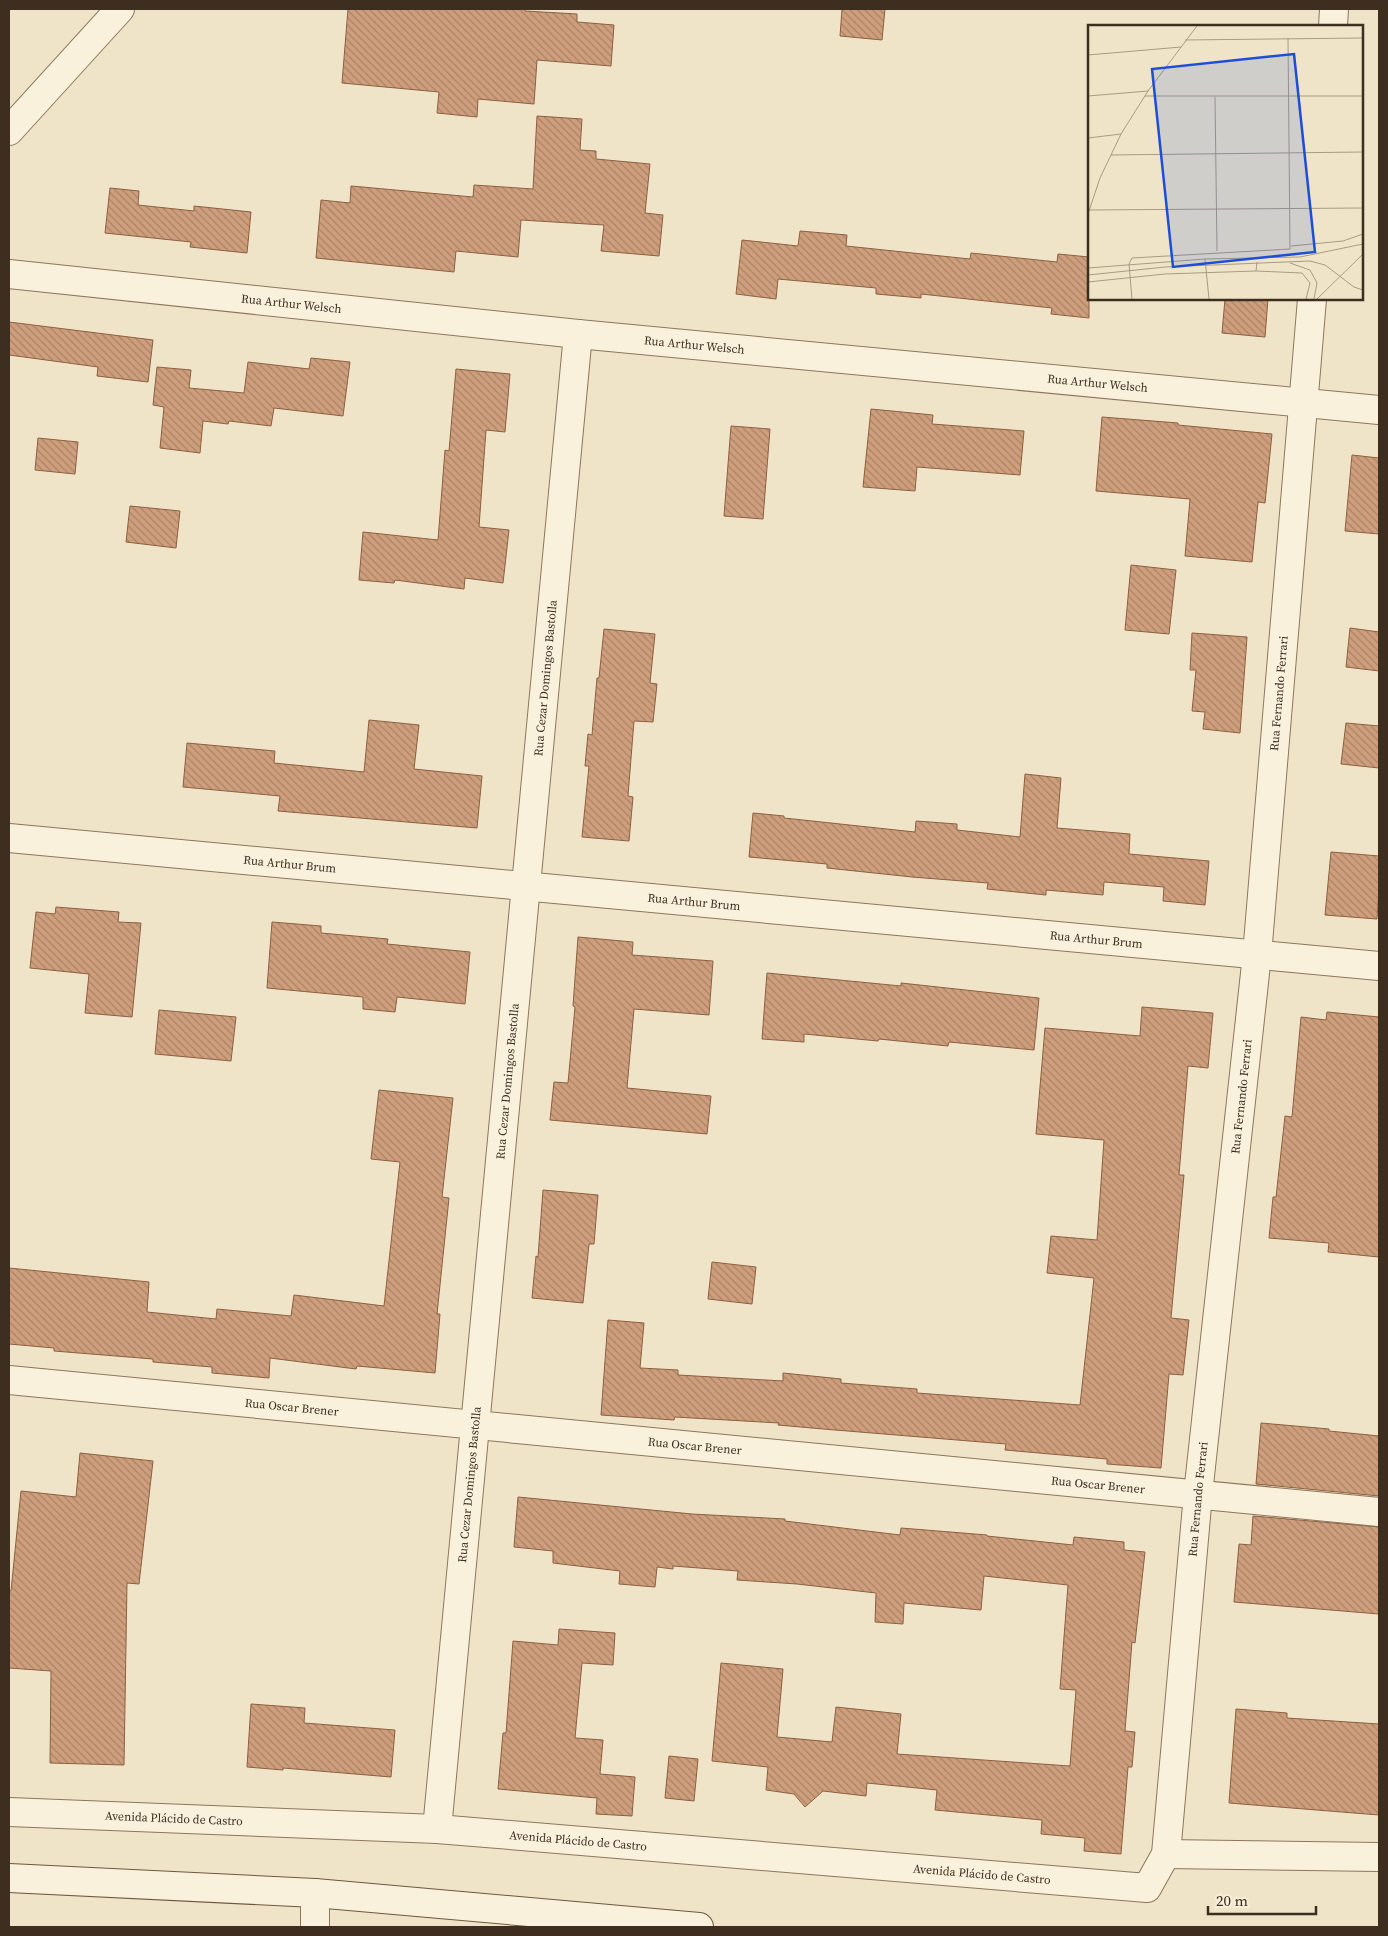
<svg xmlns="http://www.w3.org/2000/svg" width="1388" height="1936" viewBox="0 0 1388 1936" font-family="'Source Serif 4',serif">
  <defs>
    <pattern id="building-back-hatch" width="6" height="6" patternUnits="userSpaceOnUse" patternTransform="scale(1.25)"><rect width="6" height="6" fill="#cf9f7d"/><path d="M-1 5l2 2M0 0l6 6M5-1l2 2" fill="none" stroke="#a98266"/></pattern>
  </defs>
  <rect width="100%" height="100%" fill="#f0e4c8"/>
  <path fill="url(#building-back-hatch)" stroke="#8d5f41" d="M 348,9 L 525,9 L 525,11 L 577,14 L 577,22 L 614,25 L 611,66 L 537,60 L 534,104 L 478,99 L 477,117 L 437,113 L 439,92 L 342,83 Z
    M 842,9 L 885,9 L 882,40 L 840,36 Z
    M 537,116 L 582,119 L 580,150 L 596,151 L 596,159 L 650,164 L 645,213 L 663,215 L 659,256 L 601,251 L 604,225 L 521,220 L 518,257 L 456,251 L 454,272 L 316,258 L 321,200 L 350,203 L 351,186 L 473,197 L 474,185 L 533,189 Z
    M 110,188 L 139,191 L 138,205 L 194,211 L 194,206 L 251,212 L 247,253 L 190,247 L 191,242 L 105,233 Z
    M 800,231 L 847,235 L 846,246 L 970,259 L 971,253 L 1057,262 L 1058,254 L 1089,257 L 1089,318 L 1051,314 L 1052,308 L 921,294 L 921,298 L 876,294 L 876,288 L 778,279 L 776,299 L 736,294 L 742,240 L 798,246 Z
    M 1225,299 L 1268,299 L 1265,337 L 1222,333 Z
    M 9,322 L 153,340 L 148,382 L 97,376 L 98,367 L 9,355 Z
    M 311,358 L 350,362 L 343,416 L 274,408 L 271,426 L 229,421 L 228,424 L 203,421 L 200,453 L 160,448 L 164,407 L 153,405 L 157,367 L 191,370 L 189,388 L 244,393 L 248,362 L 309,369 Z
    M 456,369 L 510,374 L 505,432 L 486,430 L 479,527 L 509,530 L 503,583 L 465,578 L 464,589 L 395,580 L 394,583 L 359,580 L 363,532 L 438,540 L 445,450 L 449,451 Z
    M 871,409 L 933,415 L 932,424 L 1024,431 L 1020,475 L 917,467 L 915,491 L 863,487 Z
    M 1102,417 L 1178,423 L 1178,425 L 1272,434 L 1265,503 L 1258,502 L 1252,562 L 1185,556 L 1190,499 L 1096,491 Z
    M 731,426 L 770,429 L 763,519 L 724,516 Z
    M 38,438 L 78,442 L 75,474 L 35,470 Z
    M 1352,455 L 1379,458 L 1379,534 L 1345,531 Z
    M 130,506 L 180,511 L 176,548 L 126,542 Z
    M 1131,565 L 1176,570 L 1169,634 L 1125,630 Z
    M 1350,628 L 1379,632 L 1379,671 L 1346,667 Z
    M 604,629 L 655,634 L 650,683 L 657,684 L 653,722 L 634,721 L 628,796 L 633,797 L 629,841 L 582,837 L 589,766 L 585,766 L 588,734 L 592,735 L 597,678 L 599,678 Z
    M 1192,633 L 1247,637 L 1240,733 L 1203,729 L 1205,712 L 1192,711 L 1196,670 L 1190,670 Z
    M 369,720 L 419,725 L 414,769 L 482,776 L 477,828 L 278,811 L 280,796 L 183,787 L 187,743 L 275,751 L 274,763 L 364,772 Z
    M 1346,723 L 1379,726 L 1379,768 L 1341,764 Z
    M 1025,774 L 1061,778 L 1057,828 L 1130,834 L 1129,854 L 1209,861 L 1205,905 L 1163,901 L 1164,887 L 1104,882 L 1103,895 L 1046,890 L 1046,895 L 987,889 L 988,883 L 912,877 L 827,868 L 827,864 L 749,857 L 753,813 L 784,816 L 784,818 L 915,832 L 916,821 L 957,824 L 957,830 L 1020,837 Z
    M 1331,852 L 1379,856 L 1379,888 L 1377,919 L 1325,915 Z
    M 56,907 L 119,912 L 118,922 L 141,923 L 132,1017 L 85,1013 L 89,974 L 30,968 L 36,912 L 55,914 Z
    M 272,922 L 321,926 L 321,933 L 388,939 L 387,944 L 470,952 L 465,1004 L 397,997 L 395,1012 L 363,1009 L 363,997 L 267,988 Z
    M 578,937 L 633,942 L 632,955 L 713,961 L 709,1015 L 634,1009 L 627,1088 L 711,1096 L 707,1134 L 550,1120 L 554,1082 L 568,1083 L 575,1007 L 573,1006 Z
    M 767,973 L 901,986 L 901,983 L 1039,998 L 1034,1050 L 949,1042 L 948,1046 L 879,1039 L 878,1041 L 804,1034 L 804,1042 L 762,1039 Z
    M 1142,1007 L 1213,1013 L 1208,1068 L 1188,1066 L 1179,1175 L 1184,1175 L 1171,1318 L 1189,1320 L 1183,1375 L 1169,1374 L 1161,1468 L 1107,1464 L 1107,1459 L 1005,1450 L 1006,1444 L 823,1429 L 778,1425 L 779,1423 L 675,1417 L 674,1420 L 601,1415 L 608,1320 L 644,1323 L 640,1368 L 678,1370 L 678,1375 L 783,1381 L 783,1373 L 841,1379 L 841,1383 L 917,1389 L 917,1393 L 1080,1405 L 1094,1278 L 1047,1273 L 1051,1236 L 1097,1240 L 1104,1140 L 1036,1134 L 1045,1028 L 1140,1036 Z
    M 159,1010 L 236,1017 L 231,1061 L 155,1054 Z
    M 1327,1012 L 1379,1017 L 1379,1257 L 1328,1252 L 1329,1243 L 1269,1238 L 1273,1197 L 1276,1197 L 1285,1116 L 1292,1117 L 1301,1017 L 1326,1020 Z
    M 379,1090 L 453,1098 L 442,1197 L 449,1198 L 437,1314 L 440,1314 L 435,1373 L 357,1366 L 356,1369 L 270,1358 L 269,1378 L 212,1373 L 212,1367 L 153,1362 L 153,1359 L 54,1351 L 54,1348 L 9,1344 L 9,1268 L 149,1282 L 147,1312 L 216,1319 L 217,1309 L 291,1316 L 294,1295 L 384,1306 L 400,1162 L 371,1159 Z
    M 543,1190 L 598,1195 L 594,1244 L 589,1244 L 583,1303 L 532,1298 L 536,1256 L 538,1257 Z
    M 712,1262 L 756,1267 L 752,1304 L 708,1299 Z
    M 1261,1423 L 1329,1429 L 1329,1431 L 1379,1436 L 1379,1496 L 1256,1484 Z
    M 80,1453 L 153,1461 L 139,1584 L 127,1583 L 124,1765 L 50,1763 L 51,1671 L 9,1668 L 9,1591 L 11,1591 L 21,1491 L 76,1497 Z
    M 518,1497 L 692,1514 L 785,1519 L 785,1521 L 900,1535 L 901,1528 L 987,1535 L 987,1536 L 1073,1545 L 1074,1537 L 1124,1542 L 1124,1550 L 1145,1552 L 1135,1643 L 1132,1642 L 1125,1731 L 1135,1732 L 1132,1767 L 1128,1767 L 1121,1854 L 1084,1851 L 1085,1838 L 1041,1834 L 1042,1820 L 935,1810 L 937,1790 L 867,1783 L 866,1796 L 823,1791 L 805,1807 L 794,1794 L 766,1790 L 768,1767 L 712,1761 L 721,1663 L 783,1669 L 777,1737 L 832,1742 L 836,1707 L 901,1714 L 897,1754 L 1070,1766 L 1076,1690 L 1060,1689 L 1068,1585 L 984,1576 L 981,1610 L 904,1603 L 903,1624 L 875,1622 L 876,1593 L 797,1584 L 737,1580 L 738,1571 L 673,1566 L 673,1569 L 657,1567 L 655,1587 L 619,1584 L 620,1571 L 553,1563 L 553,1551 L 514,1547 Z
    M 1253,1516 L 1379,1527 L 1379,1614 L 1234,1602 L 1239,1544 L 1251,1545 Z
    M 559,1629 L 615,1633 L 613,1665 L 582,1663 L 575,1738 L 603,1740 L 600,1774 L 635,1777 L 632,1816 L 596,1814 L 597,1798 L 498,1789 L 503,1733 L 506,1733 L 513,1641 L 558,1645 Z
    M 251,1704 L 305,1708 L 304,1723 L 395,1730 L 391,1777 L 283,1768 L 283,1770 L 247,1767 Z
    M 1236,1709 L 1287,1713 L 1287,1718 L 1379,1724 L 1379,1815 L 1229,1803 Z
    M 669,1756 L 698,1759 L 694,1801 L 665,1798 Z"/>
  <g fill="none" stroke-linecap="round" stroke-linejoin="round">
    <g stroke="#8d765c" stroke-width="30">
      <g id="minor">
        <path d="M 1333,26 L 1334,9"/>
        <path id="s1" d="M 9,838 L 1379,966"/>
        <path id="s2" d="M 9,1380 L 1379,1512"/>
        <path id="s3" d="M 9,1812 L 437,1829 L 1147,1888 L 1166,1854 L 1198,1494 L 1257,955 L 1312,299"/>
        <path id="s4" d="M 437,1829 L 578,334"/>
        <path d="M 1166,1854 L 1379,1857"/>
        <path d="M 315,1927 L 315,1893"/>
      </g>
    </g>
    <g stroke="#8d765c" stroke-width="30">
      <g id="tertiary">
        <path d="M 9,131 L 120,9"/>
        <path id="s5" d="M 9,274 L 578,334 L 1379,410"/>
      </g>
    </g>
    <g stroke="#6f573f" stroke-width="30">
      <path id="secondary" d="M 9,1878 L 315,1893 L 699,1927"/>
    </g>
    <use href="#minor" stroke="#faf1dc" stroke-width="28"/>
    <use href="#tertiary" stroke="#faf1dc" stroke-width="28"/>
    <use href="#secondary" stroke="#faf1dc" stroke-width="28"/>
  </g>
  <g text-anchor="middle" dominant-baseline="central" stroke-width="5" stroke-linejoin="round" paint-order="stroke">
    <g font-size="12" fill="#3d2e20" stroke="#f7eed8">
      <text stroke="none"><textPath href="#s5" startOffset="284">Rua Arthur Welsch</textPath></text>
      <text stroke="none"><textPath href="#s5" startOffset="689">Rua Arthur Welsch</textPath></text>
      <text stroke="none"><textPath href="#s5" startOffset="1094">Rua Arthur Welsch</textPath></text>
      <text stroke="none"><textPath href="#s4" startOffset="1156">Rua Cezar Domingos Bastolla</textPath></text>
      <text stroke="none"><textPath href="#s3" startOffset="2346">Rua Fernando Ferrari</textPath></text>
      <text stroke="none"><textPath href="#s1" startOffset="282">Rua Arthur Brum</textPath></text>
      <text stroke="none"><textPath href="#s1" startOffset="688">Rua Arthur Brum</textPath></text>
      <text stroke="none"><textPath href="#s1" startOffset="1092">Rua Arthur Brum</textPath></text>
      <text stroke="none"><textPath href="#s4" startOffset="751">Rua Cezar Domingos Bastolla</textPath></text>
      <text stroke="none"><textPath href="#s3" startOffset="1941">Rua Fernando Ferrari</textPath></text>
      <text stroke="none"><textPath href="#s2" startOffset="284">Rua Oscar Brener</textPath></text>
      <text stroke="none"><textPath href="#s2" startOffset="689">Rua Oscar Brener</textPath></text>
      <text stroke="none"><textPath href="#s4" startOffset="346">Rua Cezar Domingos Bastolla</textPath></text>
      <text stroke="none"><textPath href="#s2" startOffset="1094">Rua Oscar Brener</textPath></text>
      <text stroke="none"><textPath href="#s3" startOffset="1536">Rua Fernando Ferrari</textPath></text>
      <text stroke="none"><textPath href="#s3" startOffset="165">Avenida Plácido de Castro</textPath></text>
      <text stroke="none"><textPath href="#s3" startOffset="570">Avenida Plácido de Castro</textPath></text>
      <text stroke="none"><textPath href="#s3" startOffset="975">Avenida Plácido de Castro</textPath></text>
    </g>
  </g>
  <g transform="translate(1088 25)">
    <rect width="275" height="275" fill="#f0e4c8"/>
    <path fill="none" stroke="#a89b85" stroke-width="1" d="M 97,15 L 275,13M 0,30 L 93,22M 0,71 L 60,66M 57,71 L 275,71M 127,72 L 129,226M 0,113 L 33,109M 23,130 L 275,127M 1,185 L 275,183M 0,189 L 12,153 L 33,109 L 60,66 L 109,1M 203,221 L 255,216 L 275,209M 117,234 L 121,274M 202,238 L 222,245 L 229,258 L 226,274M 0,243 L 117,234 L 212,232 L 275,219M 168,246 L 214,248 L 222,258 L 218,274M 0,250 L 77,242 L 222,236 L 237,240 L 266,262 L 275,265M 0,257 L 77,249 L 168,246 L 169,237M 44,274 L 41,239 L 44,233 L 202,224 L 200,13M 229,274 L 275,229"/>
    <path fill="#1d4ed8" fill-opacity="0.15" stroke="#1d4ed8" stroke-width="2.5" d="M 206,29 L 227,227 L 85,242 L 64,44 Z"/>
    <rect width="275" height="275" fill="none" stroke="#3d2e20" stroke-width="2.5"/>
  </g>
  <rect width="1388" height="1936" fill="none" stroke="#3d2e20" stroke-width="20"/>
  <path d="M1208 1906v8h108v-8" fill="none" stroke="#3d2e20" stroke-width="2.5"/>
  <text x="1216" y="1906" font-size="15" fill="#3d2e20" stroke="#f7eed8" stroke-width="4" paint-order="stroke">20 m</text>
</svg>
